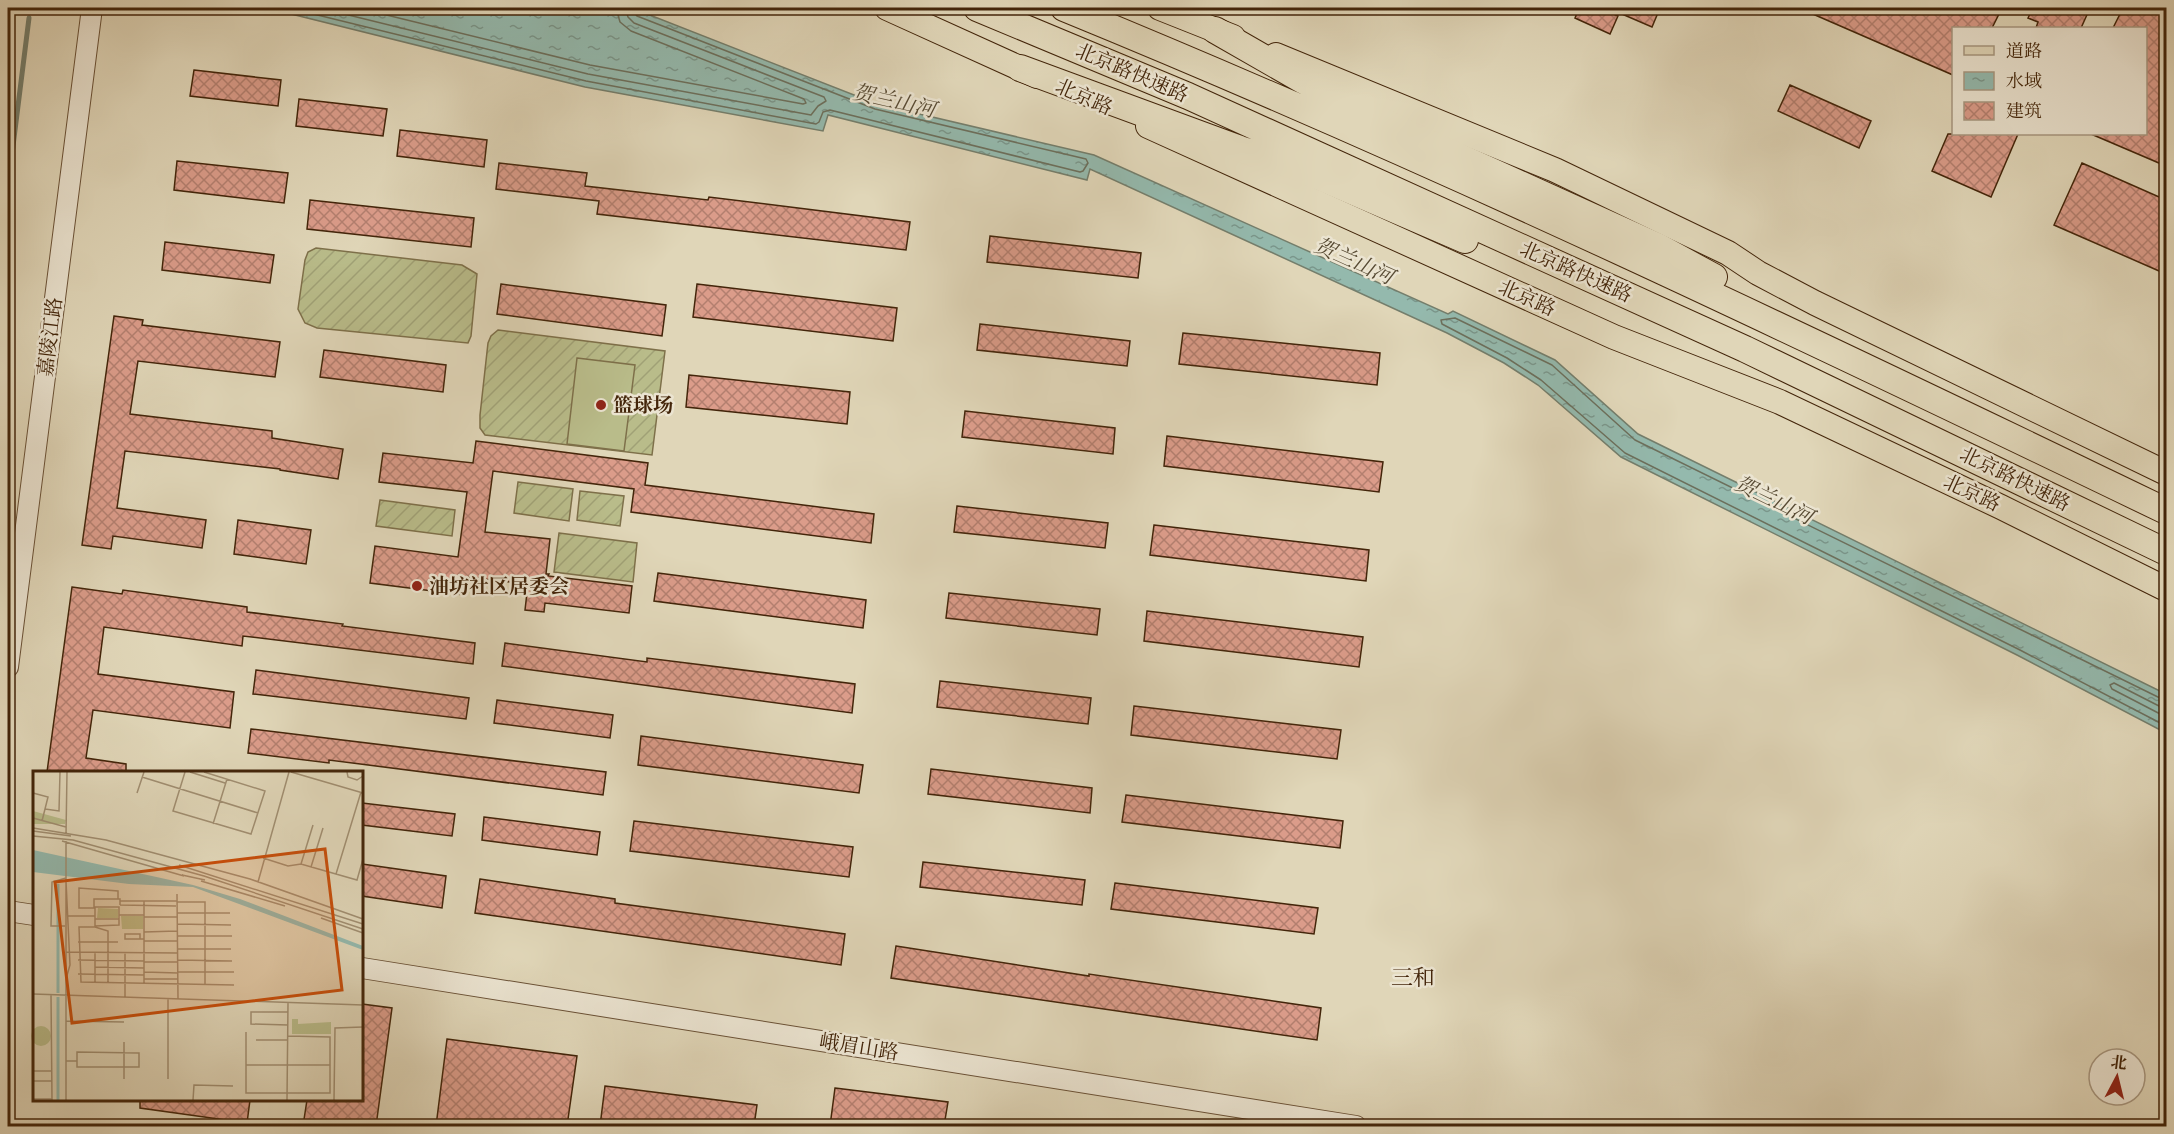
<svg xmlns="http://www.w3.org/2000/svg" width="2174" height="1134" viewBox="0 0 2174 1134" font-family="'IM FELL French Canon','Noto Serif SC',serif">
  <defs>
    <pattern id="garden-furrows" width="10" height="10" patternUnits="userSpaceOnUse" patternTransform="scale(1.5)"><rect width="10" height="10" fill="#b9bc8a"/><path d="M-1 1l2-2M0 10L10 0M9 11l2-2" fill="none" stroke="#a0a176"/></pattern>
    <pattern id="water-ripples" width="26" height="14" patternUnits="userSpaceOnUse" patternTransform="scale(1.5)"><rect width="26" height="14" fill="#94b9ad"/><path d="M2 4q2-2 4 0t4 0M15 11q2-2 4 0t4 0" fill="none" stroke="#7a968b"/></pattern>
    <pattern id="building-cross-hatch" width="8" height="8" patternUnits="userSpaceOnUse" patternTransform="scale(1.5)"><rect width="8" height="8" fill="#db9c8a"/><path d="M0 0l8 8M0 8l8-8" fill="none" stroke="#b37f6f"/></pattern>
  </defs>
  <rect width="100%" height="100%" fill="#e0d6b8"/>
  <filter id="stains"><feTurbulence type="fractalNoise" baseFrequency=".00333" numOctaves="4"/><feColorMatrix values="0 0 0 0 .2 0 0 0 0 .09 0 0 0 0 .02 0 0 0 .5 -.17"/></filter>
  <radialGradient id="worn" r=".72"><stop offset=".6" stop-color="#630" stop-opacity="0"/><stop offset="1" stop-color="#630" stop-opacity=".3"/></radialGradient>
  <path fill="url(#garden-furrows)" stroke="#7e704a" stroke-width="1.5" d="M 316,248 L 462,265 L 477,274 L 471,336 L 468,343 L 317,328 L 305,323 L 298,309 L 305,260 L 308,252 Z
    M 498,330 L 665,351 L 652,455 L 485,435 L 480,428 L 480,415 L 488,343 L 491,336 Z
    M 518,482 L 573,489 L 569,521 L 514,513 Z
    M 580,491 L 624,496 L 620,526 L 577,520 Z
    M 380,500 L 455,510 L 452,536 L 376,526 Z
    M 559,533 L 637,543 L 633,582 L 554,572 Z"/>
  <path fill="#b9bc8a" stroke="#7e704a" stroke-width="1.5" d="M 577,358 L 635,365 L 624,451 L 567,444 Z"/>
  <path fill="url(#water-ripples)" stroke="#747e6c" stroke-width="1.5" d="M 267,8 L 632,8 L 877,104 L 1094,155 L 1448,314 L 1453,311 L 1555,360 L 1638,434 L 2166,694 L 2166,733 L 2017,655 L 1621,457 L 1538,385 L 1504,363 L 1447,333 L 1090,169 L 1087,180 L 828,115 L 823,131 L 585,87 Z"/>
  <g fill="none" stroke-linecap="round" stroke-linejoin="round">
    <path stroke="#6c6f5c" stroke-width="1.5" d="M 289,8 L 586,81 L 816,124 L 819,122 L 823,112 L 830,110 L 1080,172 L 1083,171 L 1088,163 L 1086,159 L 875,109 L 637,16 L 634,12 L 633,8
      M 320,8 L 588,74 L 811,115 L 818,106 L 826,101 L 824,97 L 634,23 L 628,17 L 625,8
      M 358,8 L 590,65 L 803,104 L 806,103 L 804,99 L 631,31 L 620,22 L 616,8
      M 2166,699 L 2162,699 L 1635,440 L 1552,365 L 1455,318 L 1441,320 L 1442,324 L 1507,358 L 1541,380 L 1625,453 L 2020,650 L 2166,726
      M 2166,707 L 2159,706 L 2114,683 L 2110,685 L 2112,689 L 2166,717"/>
    <path stroke="#747e6c" stroke-width="5" d="M 8,186 L 29,18"/>
  </g>
  <path fill="url(#building-cross-hatch)" stroke="#43250a" stroke-width="1.5" d="M 1579,8 L 1599,8 L 1618,16 L 1610,34 L 1575,18 Z
    M 1608,8 L 1660,8 L 1652,27 Z
    M 1799,8 L 2002,8 L 1992,28 L 1953,28 L 1953,75 Z
    M 2033,8 L 2090,8 L 2081,28 L 2036,28 L 2038,22 L 2028,18 Z
    M 2123,8 L 2166,8 L 2166,166 L 2091,134 L 2145,134 L 2145,28 L 2113,28 Z
    M 194,70 L 281,80 L 278,106 L 190,96 Z
    M 1790,85 L 1871,121 L 1859,148 L 1778,111 Z
    M 299,99 L 387,109 L 383,136 L 296,126 Z
    M 400,130 L 487,140 L 484,167 L 397,156 Z
    M 1948,134 L 2018,134 L 1991,197 L 1932,171 Z
    M 177,161 L 288,173 L 284,203 L 174,190 Z
    M 499,163 L 587,173 L 585,186 L 708,200 L 709,197 L 910,222 L 906,250 L 597,214 L 599,201 L 496,189 Z
    M 2082,163 L 2166,200 L 2166,274 L 2054,225 Z
    M 310,200 L 474,218 L 471,247 L 307,229 Z
    M 990,236 L 1141,253 L 1138,278 L 987,262 Z
    M 165,242 L 274,255 L 270,283 L 162,270 Z
    M 501,284 L 666,305 L 662,336 L 497,314 Z
    M 697,284 L 897,308 L 893,341 L 693,317 Z
    M 114,316 L 143,320 L 142,325 L 280,342 L 275,377 L 138,361 L 130,414 L 272,431 L 272,438 L 343,449 L 338,479 L 280,470 L 280,469 L 125,451 L 117,508 L 206,520 L 202,548 L 113,536 L 111,549 L 82,545 Z
    M 980,324 L 1130,341 L 1127,366 L 977,350 Z
    M 1183,333 L 1380,353 L 1377,385 L 1179,364 Z
    M 324,350 L 446,365 L 443,392 L 320,377 Z
    M 689,375 L 850,392 L 847,424 L 686,407 Z
    M 965,411 L 1115,428 L 1113,454 L 962,437 Z
    M 1167,436 L 1383,462 L 1379,492 L 1164,466 Z
    M 476,441 L 648,463 L 645,485 L 874,514 L 871,543 L 631,512 L 634,489 L 493,471 L 485,532 L 550,539 L 546,574 L 549,574 L 548,576 L 632,586 L 629,613 L 545,603 L 544,612 L 525,610 L 528,584 L 466,577 L 464,595 L 370,583 L 375,546 L 458,557 L 467,492 L 379,482 L 383,453 L 473,463 Z
    M 957,506 L 1108,523 L 1105,548 L 954,532 Z
    M 238,520 L 311,530 L 306,564 L 234,554 Z
    M 1154,525 L 1369,550 L 1366,581 L 1150,555 Z
    M 658,573 L 866,600 L 863,628 L 654,601 Z
    M 72,587 L 122,594 L 123,590 L 247,607 L 247,612 L 343,624 L 342,626 L 475,643 L 473,664 L 243,636 L 242,646 L 104,627 L 98,674 L 234,692 L 230,728 L 93,710 L 86,758 L 126,764 L 126,772 L 47,772 Z
    M 949,593 L 1100,609 L 1097,635 L 946,618 Z
    M 1147,611 L 1363,637 L 1359,667 L 1144,641 Z
    M 505,643 L 647,662 L 647,658 L 855,684 L 852,713 L 502,666 Z
    M 256,670 L 469,698 L 466,719 L 253,694 Z
    M 940,681 L 1091,698 L 1088,724 L 937,707 Z
    M 497,700 L 613,715 L 610,738 L 494,723 Z
    M 1134,706 L 1341,730 L 1337,759 L 1131,735 Z
    M 251,729 L 606,772 L 603,795 L 329,760 L 329,763 L 248,753 Z
    M 641,736 L 863,765 L 859,793 L 638,765 Z
    M 931,769 L 1092,788 L 1090,813 L 928,794 Z
    M 1126,795 L 1343,821 L 1340,848 L 1122,822 Z
    M 362,803 L 455,814 L 452,836 L 362,825 Z
    M 484,817 L 600,832 L 597,855 L 482,840 Z
    M 634,821 L 853,847 L 849,877 L 630,851 Z
    M 923,862 L 1085,880 L 1082,905 L 920,887 Z
    M 362,864 L 446,876 L 442,908 L 362,896 Z
    M 480,879 L 615,899 L 615,903 L 845,934 L 841,965 L 475,913 Z
    M 1115,883 L 1318,908 L 1314,934 L 1111,909 Z
    M 896,946 L 1089,976 L 1089,974 L 1321,1008 L 1317,1040 L 891,978 Z
    M 362,1004 L 392,1008 L 376,1126 L 303,1126 L 307,1100 L 362,1100 Z
    M 447,1039 L 577,1056 L 567,1126 L 436,1126 Z
    M 605,1086 L 757,1105 L 754,1126 L 600,1126 Z
    M 835,1088 L 948,1102 L 944,1126 L 830,1126 Z
    M 140,1100 L 250,1100 L 247,1123 L 140,1108 Z"/>
  <g fill="none" stroke-linecap="round" stroke-linejoin="round">
    <g stroke="#6a5136" stroke-width="22">
      <path id="tertiary" d="M 8,667 L 92,8
        M 8,911 L 34,915
        M 362,968 L 1356,1126"/>
    </g>
    <g stroke="#43250a" stroke-width="26">
      <path id="primary" d="M 887,8 L 1037,76
        M 1160,8 L 1233,37
        M 1276,55 L 1555,170 L 1728,253 L 1758,273 L 1815,303 L 2166,473
        M 1148,126 L 1614,337 L 1780,402 L 2001,507 L 2166,589"/>
    </g>
    <g stroke="#43250a" stroke-width="28">
      <path id="trunk" d="M 977,8 L 1188,96 L 1745,349 L 2166,552
        M 1064,8 C 1438,161 1803,336 2166,511
        M 1215,30 L 1304,81 L 1405,132 L 1657,246 L 1714,277
        M 1020,68 L 1240,149 L 1301,169 L 1465,240"/>
    </g>
    <use href="#tertiary" stroke="#ebe4d1" stroke-width="20"/>
    <use href="#primary" stroke="#e0d6b8" stroke-width="24"/>
    <use href="#trunk" stroke="#e0d6b8" stroke-width="26"/>
  </g>
  <g fill="#8f2418" stroke="#ebe4d1" stroke-width="2">
    <circle cx="601" cy="405" r="6"/>
    <circle cx="417" cy="586" r="6"/>
  </g>
  <g text-anchor="middle" dominant-baseline="central" stroke-width="5" stroke-linejoin="round" paint-order="stroke">
    <g font-size="20" fill="#43250a" stroke="#ebe4d1">
      <text transform="translate(1132 73) rotate(23)">北京路快速路</text>
      <text transform="translate(1084 97) rotate(24)">北京路</text>
      <text transform="translate(1576 272) rotate(24)">北京路快速路</text>
      <text transform="translate(1527 298) rotate(24)">北京路</text>
      <text transform="translate(50 337) rotate(-83)">嘉陵江路</text>
      <text transform="translate(2015 479) rotate(26)">北京路快速路</text>
      <text transform="translate(1972 493) rotate(25)">北京路</text>
      <text transform="translate(859 1047) rotate(9)">峨眉山路</text>
    </g>
    <g font-size="20" font-weight="bold" fill="#43250a" stroke="#ebe4d1" text-anchor="start">
      <text x="613" y="405">篮球场</text>
      <text x="429" y="586">油坊社区居委会</text>
    </g>
    <g font-size="21" font-style="italic" fill="#574a33" stroke="#ebe4d1">
      <text transform="translate(894 101) rotate(13)">贺兰山河</text>
      <text transform="translate(1354 261) rotate(24)">贺兰山河</text>
      <text transform="translate(1774 500) rotate(26)">贺兰山河</text>
    </g>
    <g font-size="22" fill="#43250a" stroke="#ebe4d1">
      <text x="1413" y="978">三和</text>
    </g>
  </g>
  <g transform="translate(33 771)">
    <rect width="330" height="330" fill="#e0d6b8"/>
    <path d="M 0,40 L 33,49 L 32,53 L 0,53 Z" fill="#b9bc8a"/>
    <path d="M 65,137 L 85,138 L 85,147 L 64,147 ZM 88,145 L 110,145 L 110,158 L 89,158 ZM 259,248 L 265,248 L 265,253 L 298,251 L 298,263 L 259,263 ZM-2 265a10 10 0 1 1 20 0a10 10 0 1 1-20 0Z" fill="#b9bc8a"/>
    <path d="M 0,79 L 160,114 L 207,128 L 330,175 L 330,179 L 160,116 L 96,113 L 0,101 Z" fill="#94b9ad"/>
    <path fill="none" stroke="#94b9ad" stroke-width="3" d="M 25,222 L 25,113M 25,226 L 25,329"/>
    <path fill="none" stroke="#a18f72" stroke-width="1.5" d="M 152,1 L 140,40 L 218,63 L 232,20 L 171,1M 157,1 L 192,12M 258,1 L 330,22M 314,1 L 315,6 L 324,9 L 330,5M 109,6 L 225,42M 0,22 L 15,26 L 9,50M 104,22 L 111,1M 12,38 L 26,40 L 27,1M 0,47 L 33,56M 180,53 L 194,8M 0,57 L 73,69 L 217,108 L 330,148M 0,60 L 38,65M 33,64 L 34,1M 0,65 L 40,69 L 171,105 L 330,158M 29,70 L 151,105M 230,87 L 255,95 L 268,93 L 324,109 L 330,88M 268,93 L 280,54M 146,94 L 330,153M 278,96 L 290,57M 303,103 L 328,21M 149,104 L 172,109M 33,110 L 37,194 L 33,208M 168,110 L 252,135M 225,111 L 256,1M 144,123 L 145,228M 85,128 L 85,120 L 46,117 L 46,137 L 61,137 L 61,128 L 87,128 L 87,134M 87,130 L 144,130M 144,131 L 172,131 L 172,213M 87,134 L 143,135M 62,136 L 86,136 L 86,154 L 62,155 ZM 144,142 L 197,142M 86,144 L 111,144M 35,145 L 62,145M 111,146 L 144,146M 288,147 L 330,162M 62,148 L 86,148M 144,153 L 198,154M 32,155 L 18,155 L 19,111 L 33,107M 62,156 L 46,156 L 48,211 L 201,214M 62,156 L 75,160 L 75,211M 111,161 L 144,160M 144,165 L 199,165M 107,168 L 107,163 L 92,163 L 92,168 L 111,168M 111,170 L 144,170M 45,171 L 85,171M 144,178 L 198,178M 33,181 L 144,182M 45,189 L 111,190M 145,189 L 199,190M 111,191 L 145,191M 62,196 L 111,197M 111,201 L 145,202M 145,201 L 201,201M 45,203 L 111,204M 111,208 L 145,208M 62,211 L 62,181M 111,212 L 111,130M 0,223 L 330,234M 18,224 L 19,329M 92,226 L 92,182M 135,228 L 135,308M 33,250 L 91,251M 255,254 L 218,253 L 218,241 L 255,241M 213,261 L 213,322 L 297,322 L 297,266 L 255,265M 223,269 L 254,269M 33,290 L 44,290 L 44,281 L 106,282 L 106,296 L 44,296 L 44,290M 213,294 L 297,294M 0,300 L 19,300M 91,308 L 91,271M 0,310 L 19,310M 0,328 L 19,328M 33,329 L 33,70M 160,329 L 161,314 L 200,315M 254,329 L 255,232M 301,329 L 302,257 L 330,256"/>
    <path fill="#c74f0c" fill-opacity="0.15" stroke="#c74f0c" stroke-width="3" d="M 292,78 L 309,219 L 39,252 L 22,111 Z"/>
    <rect width="330" height="330" fill="none" stroke="#43250a" stroke-width="3"/>
  </g>
  <rect width="2174" height="1134" fill="none" stroke="#e0d6b8" stroke-width="30"/>
  <rect x="9" y="9" width="2156" height="1116" fill="none" stroke="#43250a" stroke-width="3"/>
  <rect x="15" y="15" width="2144" height="1104" fill="none" stroke="#43250a" stroke-width="1.5"/>
  <rect x="1952" y="27" width="195" height="108" fill="#ebe4d1" stroke="#a89881" stroke-width="1.5"/>
  <rect x="1964" y="46" width="30" height="9" fill="#e0d6b8" stroke="#a89881" stroke-width="1.5"/>
  <text x="2006" y="57" font-size="18" fill="#43250a">道路</text>
  <rect x="1964" y="72" width="30" height="18" fill="url(#water-ripples)" stroke="#a89881" stroke-width="1.5"/>
  <text x="2006" y="87" font-size="18" fill="#43250a">水域</text>
  <rect x="1964" y="102" width="30" height="18" fill="url(#building-cross-hatch)" stroke="#a89881" stroke-width="1.5"/>
  <text x="2006" y="117" font-size="18" fill="#43250a">建筑</text>
  <g transform="translate(2117 1077) rotate(7)"><circle r="28" fill="#ebe4d1" stroke="#a89881" stroke-width="1.5"/>
  <path d="M0-4.5L10 22L0 15L-10 22Z" fill="#8f2418"/>
  <text y="-9" font-size="16" font-weight="bold" text-anchor="middle" fill="#43250a">北</text>
  </g>
  <rect width="100%" height="100%" filter="url(#stains)"/>
  <rect width="100%" height="100%" fill="url(#worn)"/>
</svg>
